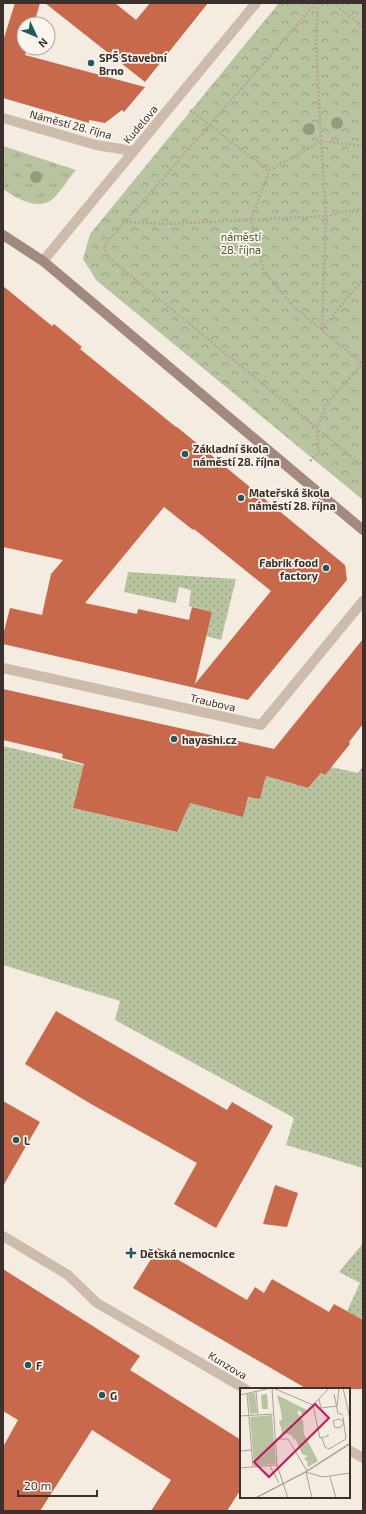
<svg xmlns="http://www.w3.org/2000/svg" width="366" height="1514" viewBox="0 0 366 1514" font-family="'Exo 2',sans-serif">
  <defs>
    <pattern id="grass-tufts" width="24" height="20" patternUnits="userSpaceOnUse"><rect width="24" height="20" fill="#b8c4a0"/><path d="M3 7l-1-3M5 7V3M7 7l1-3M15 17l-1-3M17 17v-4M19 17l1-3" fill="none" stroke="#97a083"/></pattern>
    <pattern id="park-crowns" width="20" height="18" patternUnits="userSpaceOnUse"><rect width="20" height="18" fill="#b8c4a0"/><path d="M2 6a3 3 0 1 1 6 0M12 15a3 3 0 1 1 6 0" fill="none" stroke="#97a083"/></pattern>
    <pattern id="garden-dots" width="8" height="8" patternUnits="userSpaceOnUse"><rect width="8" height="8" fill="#b8c4a0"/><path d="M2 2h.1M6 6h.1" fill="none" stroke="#97a083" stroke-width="1.8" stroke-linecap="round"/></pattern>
  </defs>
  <rect width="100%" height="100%" fill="#f4ebe1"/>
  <path fill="url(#grass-tufts)" d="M 3,146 L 76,170 C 70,177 57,197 50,201 C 35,210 15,197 3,189 Z"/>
  <path fill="url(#park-crowns)" d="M 279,3 L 363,3 L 363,500 L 96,280 L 83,259 L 90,234 Z"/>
  <path fill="url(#garden-dots)" d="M 128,572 L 236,579 L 221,640 L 206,636 L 212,612 L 189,606 L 191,590 L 179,587 L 176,603 L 124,592 Z
    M 3,746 L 84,765 L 73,808 L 176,832 L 185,813 L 142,803 L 202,786 L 197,805 L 243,816 L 248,797 L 260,799 L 266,776 L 308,788 L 321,773 L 325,775 L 331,767 L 358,773 L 363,766 L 363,1168 L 286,1145 L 294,1118 L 115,1020 L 120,1001 L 3,965 Z
    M 363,1243 L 363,1320 L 347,1311 L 360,1283 L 339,1272 Z"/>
  <path fill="#c8694b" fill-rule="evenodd" d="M 15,3 L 40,3 L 34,24 L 24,24 L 24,48 L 27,48 L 25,55 L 145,87 L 124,112 L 122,110 L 105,123 L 89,120 L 89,123 L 3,98 L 3,41 Z
    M 45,3 L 115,3 L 136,20 L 150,3 L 208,3 L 145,82 Z
    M 3,286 L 52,326 L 54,324 L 82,347 L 80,349 L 176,427 L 177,427 L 345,565 L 347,580 L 248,700 L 3,644 L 3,635 L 10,608 L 42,615 L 51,574 L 63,560 L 3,547 ZM 164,507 L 193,530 L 194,529 L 271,591 L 195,684 L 212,612 L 192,607 L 189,620 L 138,609 L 137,614 L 85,603 Z
    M 363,639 L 363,724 L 349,742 L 350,744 L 325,775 L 321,773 L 308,788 L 266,776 L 260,799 L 248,797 L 243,817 L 190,803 L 177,832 L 73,808 L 84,764 L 62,758 L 63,754 L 3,740 L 3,689 L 274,749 Z
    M 56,1011 L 227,1110 L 232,1102 L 273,1126 L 216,1228 L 174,1204 L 197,1163 L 91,1104 L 25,1064 Z
    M 3,1101 L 40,1122 L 3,1186 Z
    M 275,1185 L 298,1193 L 287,1227 L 263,1224 Z
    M 158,1248 L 247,1300 L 255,1287 L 264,1293 L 272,1279 L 329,1312 L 334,1304 L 363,1320 L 363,1389 L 307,1389 L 133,1288 Z
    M 3,1269 L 140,1356 L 130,1370 L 241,1440 L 241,1489 L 227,1511 L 151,1511 L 171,1480 L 92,1430 L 40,1511 L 3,1511 L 3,1447 L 18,1420 L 3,1411 Z"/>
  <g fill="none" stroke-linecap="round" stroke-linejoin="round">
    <path stroke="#b9a596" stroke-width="2.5" stroke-dasharray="2 2" stroke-linecap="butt" d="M 318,3 L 316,44 L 321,141 L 326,216 L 322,329
      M 333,3 L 363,27
      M 190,110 L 269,171
      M 363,146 L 321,141 L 269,171 L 251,221 L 264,272 L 294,307 L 363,364
      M 363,208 L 326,216 L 167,224 L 124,222 L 104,246 L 109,258 L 363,466
      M 125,222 L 316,3
      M 322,329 L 363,279
      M 310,461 L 319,452 L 317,428 L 326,405 L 363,363
      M 277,499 L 286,489"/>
    <path stroke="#cdbbac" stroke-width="10" d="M 3,1236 L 68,1275 L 97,1303 L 199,1362"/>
    <path stroke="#cdbbac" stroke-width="10" d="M 3,118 L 96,145 L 133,151
      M 43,261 L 256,3
      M 3,668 L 261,725 L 363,601
      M 199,1362 L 245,1389
      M 349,1450 L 363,1458"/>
    <path stroke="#a18a7d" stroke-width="10" d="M 3,235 L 43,261 L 363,530"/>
  </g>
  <g fill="#969b7f">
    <circle cx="337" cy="123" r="6"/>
    <circle cx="309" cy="129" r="6"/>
    <circle cx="36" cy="177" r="6"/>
  </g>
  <g fill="#1f5a5e" stroke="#fbf5ee" stroke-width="1.5">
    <circle cx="91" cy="63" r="4"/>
    <circle cx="185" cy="454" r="4"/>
    <circle cx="241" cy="498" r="4"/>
    <circle cx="326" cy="568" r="4"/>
    <circle cx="174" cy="739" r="4"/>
    <circle cx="16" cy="1140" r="4"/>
    <path d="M129 1247h4v4h4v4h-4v4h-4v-4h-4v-4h4z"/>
    <circle cx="28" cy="1365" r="4"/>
    <circle cx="102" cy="1395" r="4"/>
  </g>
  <g text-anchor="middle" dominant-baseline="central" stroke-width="3.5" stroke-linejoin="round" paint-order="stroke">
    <g font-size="11" font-weight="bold" fill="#3b302b" stroke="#fbf5ee" text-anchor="start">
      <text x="99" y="57">SPŠ Stavební<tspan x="99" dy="13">Brno</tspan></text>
      <text x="193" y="448">Základní škola<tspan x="193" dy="13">náměstí 28. října</tspan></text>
      <text x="249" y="492">Mateřská škola<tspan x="249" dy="13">náměstí 28. října</tspan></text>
      <text x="318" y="562" text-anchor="end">Fabrik food<tspan x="318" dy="13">factory</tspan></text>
      <text x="182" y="739">hayashi.cz</text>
      <text x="24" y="1140">L</text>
      <text x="140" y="1253">Dětská nemocnice</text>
      <text x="36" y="1365">F</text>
      <text x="110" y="1395">G</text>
    </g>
    <g font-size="11" fill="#3b302b" stroke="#fbf5ee">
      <text transform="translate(71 124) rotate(15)">Náměstí 28. října</text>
      <text transform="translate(140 124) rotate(-50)">Kudelova</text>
      <text transform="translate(213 702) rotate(13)">Traubova</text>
      <text transform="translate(228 1365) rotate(31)">Kunzova</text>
    </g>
    <g font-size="11" fill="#4a5a2e" stroke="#fbf5ee">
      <text x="241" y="236">náměstí<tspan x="241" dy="13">28. října</tspan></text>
    </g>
  </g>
  <g transform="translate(240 1388)">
    <rect width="110" height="110" fill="#f4ebe1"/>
    <path d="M 15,5 L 17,25 L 10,26 L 8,6 ZM 32,27 L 36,76 L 14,78 L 10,29 Z" fill="#b8c4a0"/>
    <path d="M 27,6 L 28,21 L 22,21 L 21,7 ZM 37,7 L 69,23 L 66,26 L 61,26 L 60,22 L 57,24 L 63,33 L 64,46 L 78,73 L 68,79 L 67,75 L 70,73 L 67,74 L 64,70 L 68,68 L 62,66 L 55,50 L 54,53 L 52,48 L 46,45 L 40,46 L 42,44 L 39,33 L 42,32 L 41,23 Z" fill="#b8c4a0"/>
    <path fill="none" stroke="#aaa098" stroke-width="1" d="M 32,0 L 37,77 L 48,110M 33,0 L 73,17M 103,0 L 110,31M 16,3 L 18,27M 7,5 L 13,79M 94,6 L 98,25 L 103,27M 0,7 L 31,0M 79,11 L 81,20 L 97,18 L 99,1M 73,17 L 80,50 L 88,48 L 88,46M 73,17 L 89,0M 0,28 L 34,26M 99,31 L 104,34 L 101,39 L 95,40 L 93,33 ZM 82,50 L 85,59 L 89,61 L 106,51 L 103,29M 36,51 L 48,51 L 67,83M 0,63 L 12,62M 30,78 L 39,95M 0,80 L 37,77M 66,84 L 83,89 L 110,85M 66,84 L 72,110M 90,89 L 96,110M 15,110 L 65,84 L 110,55M 16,110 L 66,84 L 110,56"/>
    <path fill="#c2185b" fill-opacity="0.15" stroke="#c2185b" stroke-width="2" d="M 75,16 L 89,30 L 29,89 L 14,74 Z"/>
    <rect width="110" height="110" fill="none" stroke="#3b302b" stroke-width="2"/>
  </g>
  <rect width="366" height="1514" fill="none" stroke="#3b302b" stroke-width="8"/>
  <g transform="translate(36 36) rotate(134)"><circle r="19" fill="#fbf5ee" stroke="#aea6a0"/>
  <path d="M0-3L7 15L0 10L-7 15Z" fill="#1f5a5e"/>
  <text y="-6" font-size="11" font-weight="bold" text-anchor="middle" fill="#3b302b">N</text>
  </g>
  <path d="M18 1490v6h79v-6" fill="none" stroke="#3b302b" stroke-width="2"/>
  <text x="24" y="1490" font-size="12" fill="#3b302b" stroke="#fbf5ee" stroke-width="3" paint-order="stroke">20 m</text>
</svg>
